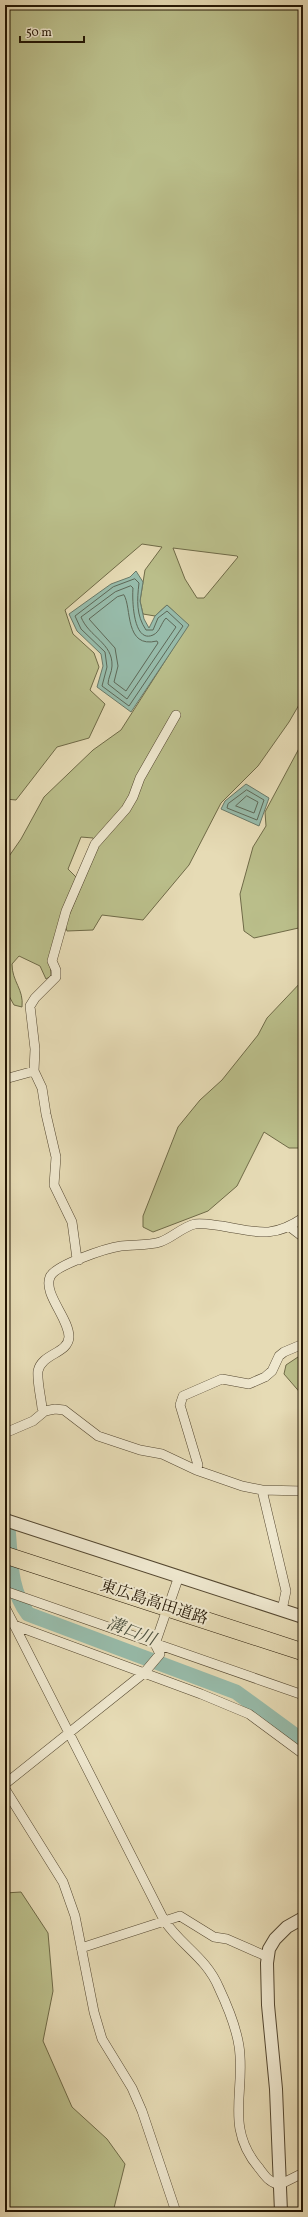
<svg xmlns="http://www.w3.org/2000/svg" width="308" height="2217" viewBox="0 0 308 2217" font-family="Vollkorn,'Noto Serif JP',serif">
  <rect width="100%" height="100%" fill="#e6dbb5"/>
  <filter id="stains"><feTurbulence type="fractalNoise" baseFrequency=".005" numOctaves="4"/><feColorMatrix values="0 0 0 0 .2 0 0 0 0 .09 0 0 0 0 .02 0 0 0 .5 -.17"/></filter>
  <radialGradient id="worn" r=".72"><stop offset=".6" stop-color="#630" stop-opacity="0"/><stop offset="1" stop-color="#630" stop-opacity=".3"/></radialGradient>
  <path fill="#babe8a" stroke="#6f6a47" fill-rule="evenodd" d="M 5,5 L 303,5 L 303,698 L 289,722 L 258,766 L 221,803 L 189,865 L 143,920 L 102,915 L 93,930 L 67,931 L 65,925 L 98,846 L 93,838 L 81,837 L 68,869 L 77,878 L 50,960 L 51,976 L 46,979 L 40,966 L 19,956 L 12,964 C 12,982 24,989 22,1007 L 14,1005 L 5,989 L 5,862 L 21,839 L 44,797 L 93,750 L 121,730 L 188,625 L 167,605 L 155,616 L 143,614 L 140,601 L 145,570 L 162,547 L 142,544 L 65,610 L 73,634 L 94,653 L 99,667 L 90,690 L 105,704 L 89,738 L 57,747 L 16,800 L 5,799 ZM 173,548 L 237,556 L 238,557 L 204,598 L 197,598 L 185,579 Z
    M 303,741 L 303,927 L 254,938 L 244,931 L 240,894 L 253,847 L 266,826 L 265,812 Z
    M 303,980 L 303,1148 L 289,1148 L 264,1132 L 237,1186 L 208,1211 L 153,1232 L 143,1227 L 143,1216 L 178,1127 L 200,1100 L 222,1080 L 258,1035 L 267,1018 Z
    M 301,1355 L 303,1355 L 303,1396 L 284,1374 L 286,1365 Z
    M 21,1892 L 48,1933 L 53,1991 L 43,2041 L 72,2107 L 107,2139 L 125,2164 L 113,2212 L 5,2212 L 5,1893 Z"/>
  <path fill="#97bbaa" stroke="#697968" d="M 136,571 L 143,582 L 140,601 L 144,619 L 149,628 L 155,616 L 167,605 L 189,625 L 131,712 L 97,687 L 103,666 L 101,654 L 77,631 L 69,614 L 111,584 L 130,577 Z
    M 246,784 L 269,798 L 259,826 L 221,809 L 225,801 Z"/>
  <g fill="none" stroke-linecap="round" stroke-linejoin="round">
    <path stroke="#5e6857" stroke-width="1" d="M 135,579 L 139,583 C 137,600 136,615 146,630 L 153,630 L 158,618 L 167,611 L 183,626 L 129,706 L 102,686 L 107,667 L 105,652 L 81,629 L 75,616 L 113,587 Z
      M 131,586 L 133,588 C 132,599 133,644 153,635 C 160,632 161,623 166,618 L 176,627 L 127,699 L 108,684 C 108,678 112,672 112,666 C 113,643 89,637 81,617 L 115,592 Z
      M 124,595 C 132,607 124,649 157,641 L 158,643 L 126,691 L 114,682 L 118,666 L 115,648 L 89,619 L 117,597 Z
      M 247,790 L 264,800 L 257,820 L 227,808 L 228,804 Z
      M 247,796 L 258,802 L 254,813 L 236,806 Z"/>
    <path stroke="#97bbaa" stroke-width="15" d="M 5,1519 L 8,1528 C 11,1558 9,1589 28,1614 L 236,1692 L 303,1741"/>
    <g stroke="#544730" stroke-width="10">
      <path id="minor" d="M 5,1079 L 34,1071
        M 290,1227 L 303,1237
        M 79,1260 L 77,1259 L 72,1222 L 54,1185 L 56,1157 L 46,1114 L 42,1088 L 34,1071 L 35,1049 L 30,1006 L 35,998 L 56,977 L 56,970 L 52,961 L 66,911 L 95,844 L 126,809 L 133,797 L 140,778 L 176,715
        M 45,1411 L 42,1408 C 41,1397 37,1382 38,1371 C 42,1353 68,1354 69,1337 C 69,1318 43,1294 50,1277 C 55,1265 107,1248 121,1246 C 134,1244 147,1246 160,1242 C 172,1238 182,1227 195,1224 C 204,1223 213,1225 222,1226 C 257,1232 272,1239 303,1218
        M 5,1433 L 33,1421 L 45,1411 L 55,1409 L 64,1410 L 98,1436 L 140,1450 L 162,1454 L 196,1470 L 242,1486 L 262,1490 L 303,1491
        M 196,1470 L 198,1465 L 180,1405 L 183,1396 L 222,1379 L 249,1384 L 265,1377 L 272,1371 L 279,1356 L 284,1352 L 303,1344
        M 262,1490 L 286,1591 L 282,1610
        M 5,1591 L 303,1695
        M 171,1599 L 179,1576
        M 5,1607 L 164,1920 C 181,1946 206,1957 219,1988 C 227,2005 236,2027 239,2046 C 246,2091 224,2127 259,2168 C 265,2176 269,2182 279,2185 L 303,2173
        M 14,1625 L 201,1694 L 249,1714 L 303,1754
        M 5,1784 L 144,1673 L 160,1654 L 155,1644 L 165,1615
        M 5,1789 L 63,1882 L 75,1916 L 94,2012 L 102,2039 L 132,2088 L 142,2111 L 176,2212
        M 81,1948 L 180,1916 L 214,1937 L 227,1939 L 268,1957"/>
    </g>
    <g stroke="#544730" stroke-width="14">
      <path id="tertiary" d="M 5,1520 L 303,1617
        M 281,2212 L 276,2089 L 268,2005 L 267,1963 L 269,1949 L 275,1939 L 287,1927 L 303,1918"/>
    </g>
    <g stroke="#241604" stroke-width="18">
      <path id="motorway" d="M 5,1555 L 303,1652"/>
    </g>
    <use href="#minor" stroke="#efe8cf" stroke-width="9"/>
    <use href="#tertiary" stroke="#efe8cf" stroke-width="12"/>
    <use href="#motorway" stroke="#e6dbb5" stroke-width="17"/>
  </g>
  <g text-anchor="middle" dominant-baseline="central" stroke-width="4" stroke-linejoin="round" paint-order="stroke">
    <g font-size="16" fill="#241604" stroke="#efe8cf">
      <text transform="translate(154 1603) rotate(18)">東広島高田道路</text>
    </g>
    <g font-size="17" font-style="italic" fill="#4c503e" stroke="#efe8cf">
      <text transform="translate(131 1632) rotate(21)">溝口川</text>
    </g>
  </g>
  <rect width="308" height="2217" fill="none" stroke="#e6dbb5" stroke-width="20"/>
  <rect x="6" y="6" width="296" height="2205" fill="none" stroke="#241604" stroke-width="2"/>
  <rect x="10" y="10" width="288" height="2197" fill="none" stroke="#241604"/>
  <path d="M20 36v6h64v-6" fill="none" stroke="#241604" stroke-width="2"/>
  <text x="26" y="36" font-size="12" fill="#241604" stroke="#efe8cf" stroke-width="3" paint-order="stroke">50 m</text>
  <rect width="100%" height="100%" filter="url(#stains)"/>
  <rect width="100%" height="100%" fill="url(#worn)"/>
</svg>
